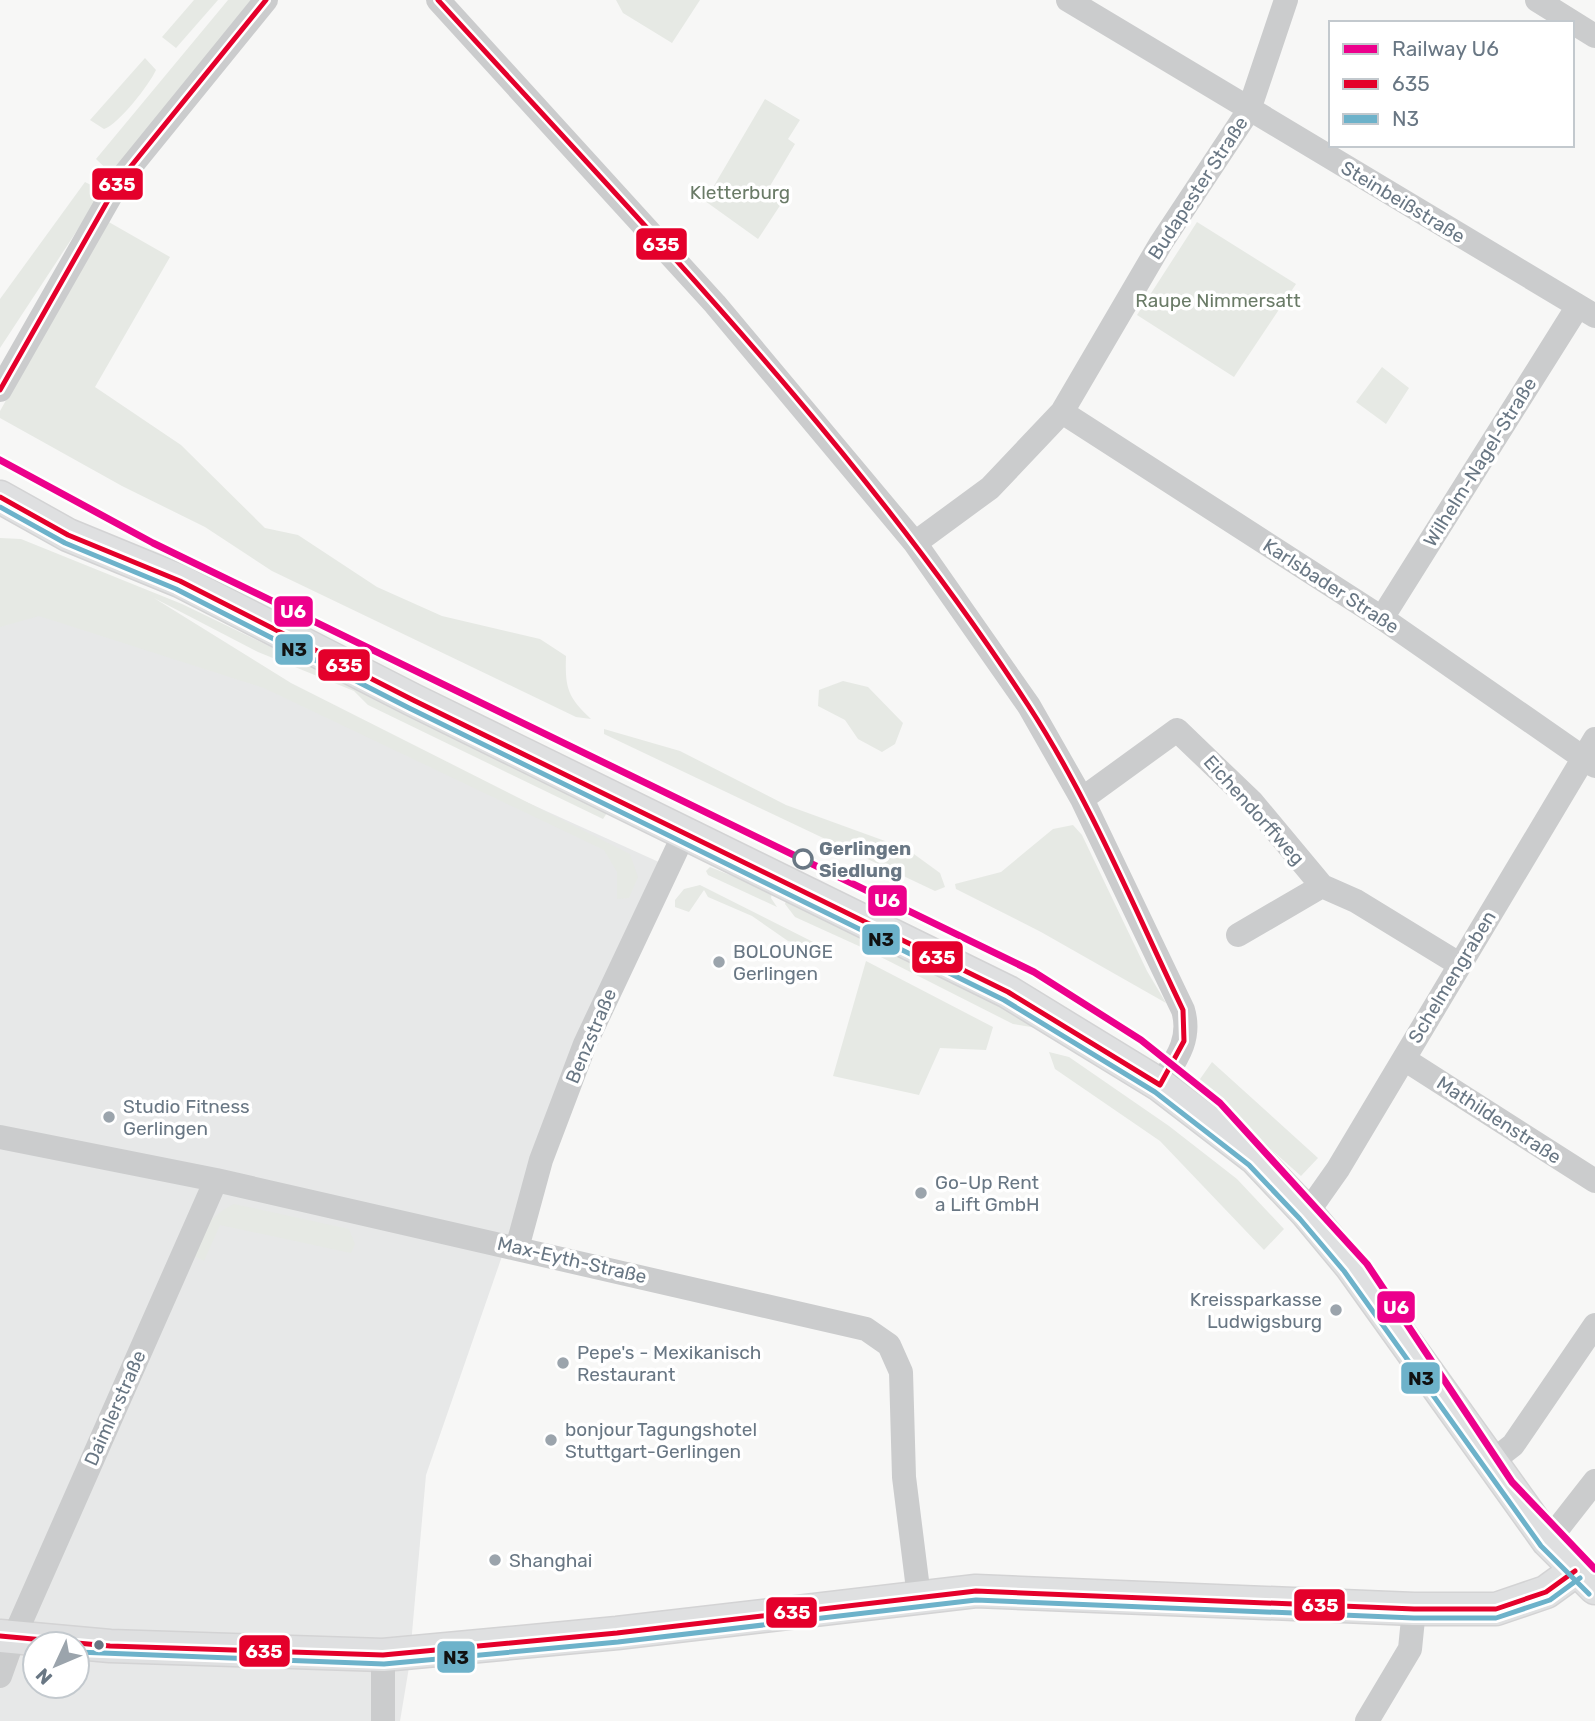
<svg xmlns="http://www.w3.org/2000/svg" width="1595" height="1721" viewBox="0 0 1595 1721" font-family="Rubik,sans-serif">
  <rect width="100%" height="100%" fill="#f7f7f6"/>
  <path fill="#e7e8e8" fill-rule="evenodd" d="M 0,564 L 661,863 L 574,1049 L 426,1475 L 409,1667 L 400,1721 L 0,1721 ZM 35,1644 L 77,1644 L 77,1686 L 35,1686 Z"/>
  <path fill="#e6e9e4" d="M 194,0 L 218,0 L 176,48 L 162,37 Z
    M 228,0 L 266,0 L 119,181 L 96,159 Z
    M 616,0 L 700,0 L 672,43 L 623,13 Z
    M 145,58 L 156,70 C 149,85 119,124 104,129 L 90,120 Z
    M 765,99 L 800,120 L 788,139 L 795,144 L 767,191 L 783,201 L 758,239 L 705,201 Z
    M 85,182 L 103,191 L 0,348 L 0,299 Z
    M 107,221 L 170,257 L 95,387 L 181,445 L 265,528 L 298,535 L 377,587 L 442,616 L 540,639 L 566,656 C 565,687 567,697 591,719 L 576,717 L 272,571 L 205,527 L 122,486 L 0,418 L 0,411 Z
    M 1197,222 L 1296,284 L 1234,377 L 1137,315 Z
    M 1382,367 L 1409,388 L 1386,424 L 1356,402 Z
    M 0,538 L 21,539 L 182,604 L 609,810 L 603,819 L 368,705 L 354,691 L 258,652 L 154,598 L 291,683 L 630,854 L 638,877 L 629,898 L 617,899 L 617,872 L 604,850 L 264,688 L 39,616 L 0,627 Z
    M 843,681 L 868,687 L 903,723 L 895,744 L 882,752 L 858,739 L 845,720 L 818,706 L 819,690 Z
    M 604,729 L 680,751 L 786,805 L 907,849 L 940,873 L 945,887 L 935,891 L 604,734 Z
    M 1073,825 L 1082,835 L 1147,971 L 1166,1003 L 1041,932 L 956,889 L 955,884 L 1001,872 L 1053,829 Z
    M 710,867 L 772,892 L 771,898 L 777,907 L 708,875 L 706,871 Z
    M 700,885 L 831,951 L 788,941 L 752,916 L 708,897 L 704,890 L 689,912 L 675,907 L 675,900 L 684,889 Z
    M 787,898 L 1039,1025 L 1037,1028 L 1013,1024 L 861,947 L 795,917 L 785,904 Z
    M 866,961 L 993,1027 L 986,1050 L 940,1048 L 919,1095 L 833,1076 Z
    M 1049,1052 L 1069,1057 L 1169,1126 L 1237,1179 L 1284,1229 L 1264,1250 L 1160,1141 L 1055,1069 Z
    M 1212,1062 L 1318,1158 L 1301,1176 L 1256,1136 L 1193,1089 Z
    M 234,1204 L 349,1229 L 355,1244 L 351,1253 L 220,1225 L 204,1261 L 192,1255 C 202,1231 209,1216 234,1204 Z"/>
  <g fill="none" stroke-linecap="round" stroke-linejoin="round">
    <g stroke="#d3d3d4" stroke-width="35">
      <path id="major" d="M 0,497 L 68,535 L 180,581 L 413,700 L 1008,992 L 1160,1085 L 1255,1158 L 1307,1213 L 1351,1266 L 1548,1541 L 1595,1588
        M 0,1636 L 110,1646 L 383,1655 L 617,1633 L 976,1591 L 1414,1609 L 1496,1609 L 1546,1592 L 1575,1571"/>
    </g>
    <path stroke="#cbcccd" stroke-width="24" d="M 438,0 L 715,304 L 915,543 L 1029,706 L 1082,799 L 1183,1010 C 1192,1040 1175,1061 1160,1085
      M 1068,0 L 1595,316
      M 1537,0 L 1595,36
      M 0,390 L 119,181 L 266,0
      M 1062,412 L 1382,618 L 1595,766
      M 915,543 L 990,488 L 1062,412 L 1161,243 L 1249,110 L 1286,0
      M 1382,618 L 1578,306
      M 1082,799 L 1177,730 L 1252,802 L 1322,886 L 1238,935
      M 1322,886 L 1356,901 L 1459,964
      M 1404,1059 L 1595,1181
      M 0,1137 L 216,1180 L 866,1329 L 889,1345 L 901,1372 L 904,1477 L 919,1597
      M 1307,1213 L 1338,1169 L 1595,739
      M 517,1248 L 541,1160 L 585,1044 L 685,832
      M 1490,1463 L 1513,1445 L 1595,1325
      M 1548,1541 L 1595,1481
      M 0,1676 L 14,1637 L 216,1180
      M 383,1721 L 383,1655
      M 1367,1721 L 1410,1649 L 1414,1609"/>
    <use href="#major" stroke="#dfe0e1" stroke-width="32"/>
    <g stroke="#fff" stroke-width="10">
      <path id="bus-1" d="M 0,390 L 119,181 L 266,0
        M 0,497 L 68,535 L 180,581 L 413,700 L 1008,992 L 1160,1085 L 1184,1041 L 1183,1010 C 1134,908 1090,800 1028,705 C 862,449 643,225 438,0
        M 0,1636 L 110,1646 L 383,1655 L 617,1633 L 976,1591 L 1414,1609 L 1496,1609 L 1546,1592 L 1575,1571"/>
    </g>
    <g stroke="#fff" stroke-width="10">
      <path id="bus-2" d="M 0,507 L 65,543 L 176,589 L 409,708 L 1004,1000 L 1155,1092 L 1249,1165 L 1300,1219 L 1344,1271 L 1541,1546 L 1589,1594
        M 77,1652 L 384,1664 L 618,1642 L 976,1600 L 1414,1618 L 1496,1618 L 1550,1600 L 1580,1578"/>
    </g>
    <use href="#bus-1" stroke="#e4002b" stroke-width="5"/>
    <use href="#bus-2" stroke="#6db2ca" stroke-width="5"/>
    <g stroke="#fff" stroke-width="12">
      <path id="rail-1" d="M 0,460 L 153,543 L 1034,972 L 1141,1040 L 1220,1103 L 1367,1264 L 1512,1482 L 1595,1569"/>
    </g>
    <use href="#rail-1" stroke="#ec008c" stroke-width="7"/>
  </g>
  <circle fill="#fff" stroke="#697784" stroke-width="3.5" cx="803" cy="859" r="9"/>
  <g fill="#9ba4ac" stroke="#fff" stroke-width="2.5">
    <circle cx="719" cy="962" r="7"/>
    <circle cx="109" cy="1117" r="7"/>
    <circle cx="921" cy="1193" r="7"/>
    <circle cx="1336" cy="1310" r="7"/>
    <circle cx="563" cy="1363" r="7"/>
    <circle cx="551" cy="1440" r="7"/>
    <circle cx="495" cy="1560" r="7"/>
  </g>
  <circle fill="#697784" stroke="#fff" stroke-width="2.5" cx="99" cy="1645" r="6"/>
  <g text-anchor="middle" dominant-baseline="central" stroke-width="7" stroke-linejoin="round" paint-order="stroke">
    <g font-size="19" fill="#697784" stroke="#fff">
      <text transform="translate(1198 188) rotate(-57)">Budapester Straße</text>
      <text transform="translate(1403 202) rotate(31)">Steinbeißstraße</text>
      <text transform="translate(1480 462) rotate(-58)">Wilhelm-Nagel-Straße</text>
      <text transform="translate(1331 586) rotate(33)">Karlsbader Straße</text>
      <text transform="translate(1254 810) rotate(48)">Eichendorffweg</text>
      <text transform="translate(1452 977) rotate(-59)">Schelmengraben</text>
      <text transform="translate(591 1036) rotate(-67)">Benzstraße</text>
      <text transform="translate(1499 1120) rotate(33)">Mathildenstraße</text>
      <text transform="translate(572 1260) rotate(13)">Max-Eyth-Straße</text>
      <text transform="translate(115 1408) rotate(-66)">Daimlerstraße</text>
    </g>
    <g font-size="19" fill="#6a7b67" stroke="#fff">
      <text x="740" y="192">Kletterburg</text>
      <text x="1218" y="300">Raupe Nimmersatt</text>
    </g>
    <g font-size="19" font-weight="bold" fill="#697784" stroke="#fff" text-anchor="start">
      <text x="819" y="848">Gerlingen<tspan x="819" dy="22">Siedlung</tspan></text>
    </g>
    <g font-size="19" fill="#697784" stroke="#fff" text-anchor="start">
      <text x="733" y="951">BOLOUNGE<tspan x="733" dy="22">Gerlingen</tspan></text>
      <text x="123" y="1106">Studio Fitness<tspan x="123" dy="22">Gerlingen</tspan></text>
      <text x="935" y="1182">Go-Up Rent<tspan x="935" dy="22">a Lift GmbH</tspan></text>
      <text x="1322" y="1299" text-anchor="end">Kreissparkasse<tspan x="1322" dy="22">Ludwigsburg</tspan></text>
      <text x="577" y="1352">Pepe's - Mexikanisch<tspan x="577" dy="22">Restaurant</tspan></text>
      <text x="565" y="1429">bonjour Tagungshotel<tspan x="565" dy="22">Stuttgart-Gerlingen</tspan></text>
      <text x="509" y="1560">Shanghai</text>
    </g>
  </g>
  <g stroke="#fff" stroke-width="2.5">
    <rect x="91" y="167" width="53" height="34" rx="7" fill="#e4002b"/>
    <rect x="635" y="227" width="53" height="34" rx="7" fill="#e4002b"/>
    <rect x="273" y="595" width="41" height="33" rx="7" fill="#ec008c"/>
    <rect x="274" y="633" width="40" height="33" rx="7" fill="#6db2ca"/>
    <rect x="317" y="648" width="54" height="34" rx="7" fill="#e4002b"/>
    <rect x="867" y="884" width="41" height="33" rx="7" fill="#ec008c"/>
    <rect x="861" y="923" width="40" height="33" rx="7" fill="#6db2ca"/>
    <rect x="911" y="940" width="53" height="34" rx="7" fill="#e4002b"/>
    <rect x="1376" y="1290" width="40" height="34" rx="7" fill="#ec008c"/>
    <rect x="1400" y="1361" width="41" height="34" rx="7" fill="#6db2ca"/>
    <rect x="1293" y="1588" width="53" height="34" rx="7" fill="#e4002b"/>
    <rect x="765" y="1596" width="53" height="33" rx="7" fill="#e4002b"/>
    <rect x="238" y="1634" width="53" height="34" rx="7" fill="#e4002b"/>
    <rect x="436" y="1640" width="40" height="34" rx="7" fill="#6db2ca"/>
  </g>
  <g font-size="19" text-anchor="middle" font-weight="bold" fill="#fff">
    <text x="117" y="191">635</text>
    <text x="661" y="251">635</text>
    <text x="293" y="618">U6</text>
    <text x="344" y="672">635</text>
    <text x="887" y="907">U6</text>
    <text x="937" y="964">635</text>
    <text x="1396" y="1314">U6</text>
    <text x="1320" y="1612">635</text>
    <text x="792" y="1619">635</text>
    <text x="264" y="1658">635</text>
  </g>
  <g font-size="19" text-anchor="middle" font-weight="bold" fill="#111">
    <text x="294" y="656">N3</text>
    <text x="881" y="946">N3</text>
    <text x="1421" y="1385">N3</text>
    <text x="456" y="1664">N3</text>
  </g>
  <rect x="1329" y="21" width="245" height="126" fill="#ffffff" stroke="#c3c9ce" stroke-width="2"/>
  <rect x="1343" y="44" width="35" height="10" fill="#ec008c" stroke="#c3c9ce" stroke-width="2"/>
  <text x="1392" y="56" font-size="21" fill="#697784">Railway U6</text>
  <rect x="1343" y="79" width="35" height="10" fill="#e4002b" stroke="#c3c9ce" stroke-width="2"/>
  <text x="1392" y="91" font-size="21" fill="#697784">635</text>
  <rect x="1343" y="114" width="35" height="10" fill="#6db2ca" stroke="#c3c9ce" stroke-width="2"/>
  <text x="1392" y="126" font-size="21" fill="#697784">N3</text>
  <g transform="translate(56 1665) rotate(226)"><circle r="33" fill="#ffffff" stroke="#c3c9ce" stroke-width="2"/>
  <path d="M0-5L12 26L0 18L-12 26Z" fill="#9ba4ac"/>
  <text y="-10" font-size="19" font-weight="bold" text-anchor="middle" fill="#697784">N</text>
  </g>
</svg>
